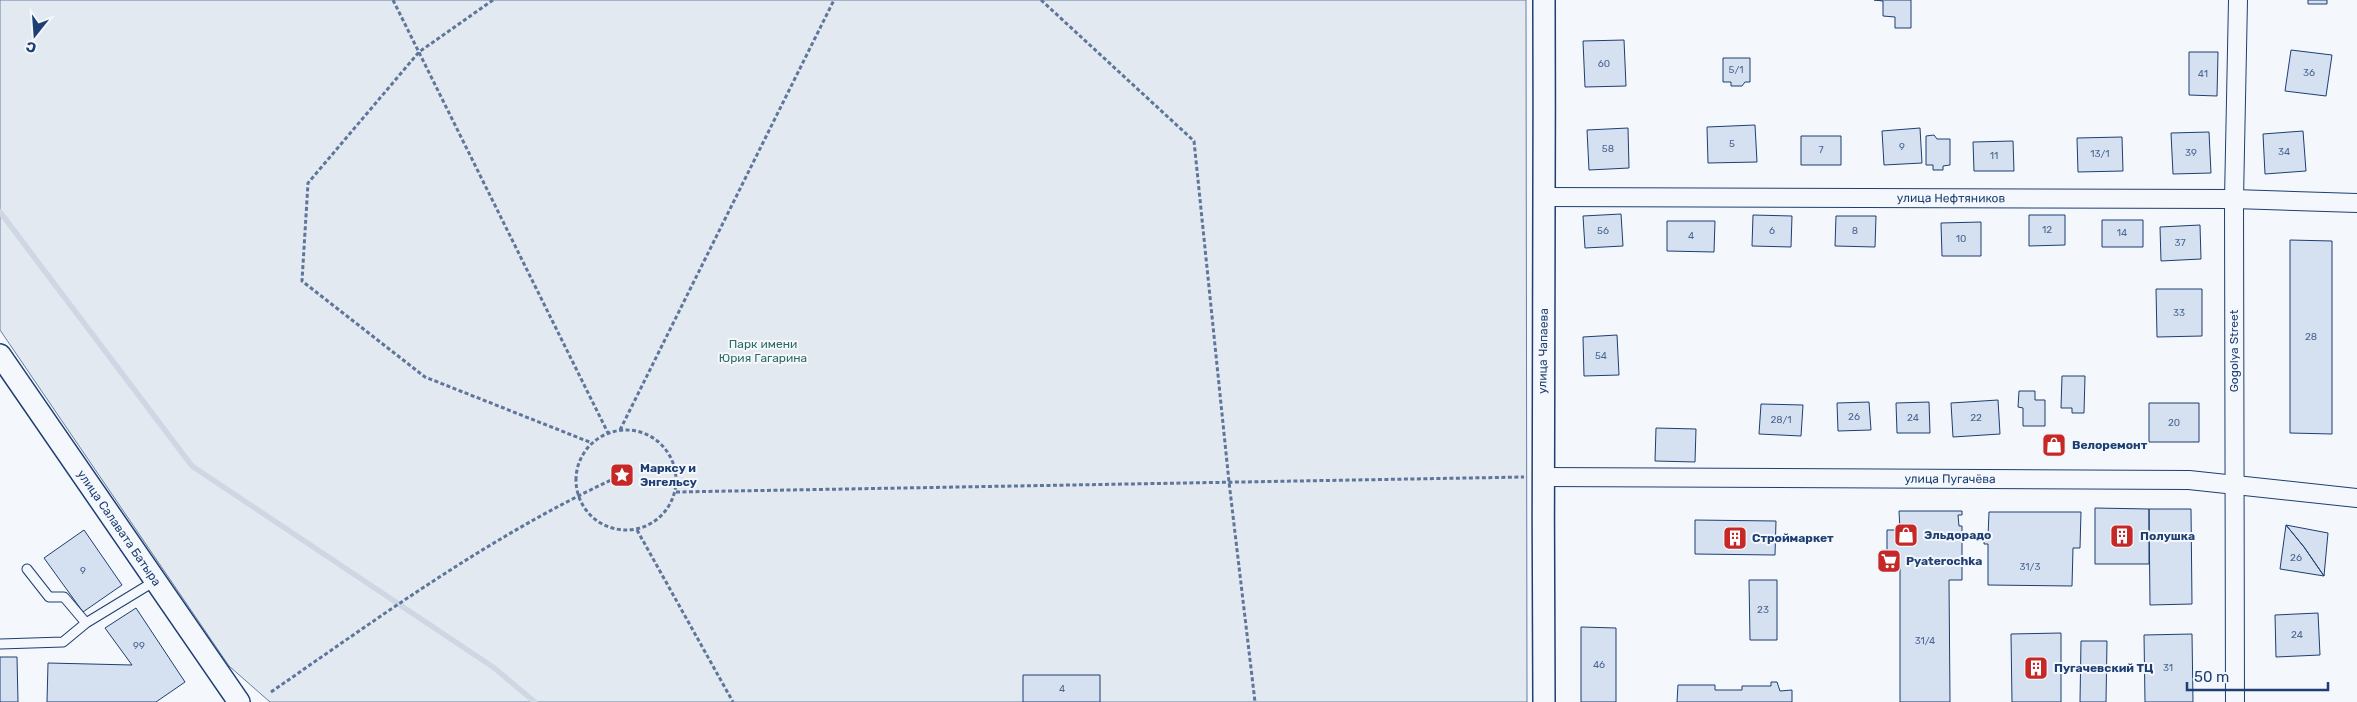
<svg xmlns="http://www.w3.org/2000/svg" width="2357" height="702" viewBox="0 0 2357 702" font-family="Rubik,sans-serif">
  <rect width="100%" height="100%" fill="#f4f7fb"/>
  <path fill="#e3e9f0" stroke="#687fa3" d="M 0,0 L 1526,0 L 1527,702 L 270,702 L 229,666 L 0,330 Z"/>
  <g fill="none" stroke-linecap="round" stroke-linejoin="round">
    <path stroke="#cfd7e4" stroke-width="5.5" d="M 0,212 L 192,466 L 493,667 L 535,702"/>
  </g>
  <path fill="#d5e0f0" stroke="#1d3f73" d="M 1874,0 L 1911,0 L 1911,28 L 1895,28 L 1895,17 L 1883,16 L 1883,1 Z
    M 2308,0 L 2327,0 L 2327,4 L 2308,4 Z
    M 1624,40 L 1626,86 L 1585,87 L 1583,41 Z
    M 2291,50 L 2332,55 L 2326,96 L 2285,91 Z
    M 2189,52 L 2218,52 L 2217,96 L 2189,95 Z
    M 1723,58 L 1750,58 L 1750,82 L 1745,82 L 1742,86 L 1731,86 L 1731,82 L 1723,82 Z
    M 1755,125 L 1757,162 L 1708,163 L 1707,127 Z
    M 1628,128 L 1629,168 L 1589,170 L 1587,130 Z
    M 1920,128 L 1922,163 L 1884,165 L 1882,131 Z
    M 2303,131 L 2306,171 L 2265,174 L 2263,134 Z
    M 2209,132 L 2211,173 L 2173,174 L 2171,133 Z
    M 1934,135 L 1937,139 L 1950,139 L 1950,165 L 1943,166 L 1943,170 L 1933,170 L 1933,165 L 1926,165 L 1926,136 Z
    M 1801,136 L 1841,136 L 1841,165 L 1801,165 Z
    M 2122,137 L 2123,171 L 2078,172 L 2077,138 Z
    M 2013,141 L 2014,171 L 1974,171 L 1973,142 Z
    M 1621,214 L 1623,246 L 1585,248 L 1583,216 Z
    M 1753,215 L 1792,216 L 1791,247 L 1752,246 Z
    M 2029,215 L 2065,215 L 2065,245 L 2029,246 Z
    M 1836,216 L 1876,216 L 1875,247 L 1835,246 Z
    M 2102,220 L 2143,220 L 2143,247 L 2102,247 Z
    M 1667,221 L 1715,221 L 1714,252 L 1667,251 Z
    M 1981,222 L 1981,256 L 1942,256 L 1941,223 Z
    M 2200,225 L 2201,259 L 2161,261 L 2160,227 Z
    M 2290,240 L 2332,241 L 2332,434 L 2290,433 Z
    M 2156,289 L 2202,289 L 2202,336 L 2157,337 Z
    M 1617,335 L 1619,375 L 1584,376 L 1583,337 Z
    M 2062,376 L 2085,376 L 2084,413 L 2072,413 L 2072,408 L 2061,408 Z
    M 2019,391 L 2035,391 L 2035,400 L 2045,400 L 2045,426 L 2023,426 L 2023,408 L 2018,407 Z
    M 1998,400 L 2000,434 L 1953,437 L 1951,403 Z
    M 1869,402 L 1871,430 L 1838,431 L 1837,403 Z
    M 1929,402 L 1930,433 L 1897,433 L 1896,403 Z
    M 2149,403 L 2199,403 L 2199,442 L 2149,442 Z
    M 1761,404 L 1803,405 L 1801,436 L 1759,434 Z
    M 1656,428 L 1696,429 L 1695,462 L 1655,461 Z
    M 2095,508 L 2149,509 L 2149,564 L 2095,564 Z
    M 2149,509 L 2191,509 L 2192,604 L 2150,605 Z
    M 1899,511 L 1962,511 L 1962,515 L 1958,515 L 1959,526 L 1962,526 L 1962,580 L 1949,580 L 1950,702 L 1900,702 L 1900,564 L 1887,564 L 1887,530 L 1900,530 Z
    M 1989,512 L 2081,512 L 2080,548 L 2073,548 L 2072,586 L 1988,585 L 1988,544 L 1984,544 L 1984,536 L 1988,536 Z
    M 1695,520 L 1776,521 L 1775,555 L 1695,554 Z
    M 2286,525 L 2328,533 L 2324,576 L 2304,547 Z
    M 2286,525 L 2304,547 L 2324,576 L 2280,569 Z
    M 84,530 L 122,585 L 83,612 L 44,558 Z
    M 1749,580 L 1777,580 L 1777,640 L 1750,640 Z
    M 136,608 L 185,682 L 156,702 L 47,702 L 48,663 L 132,665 L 105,628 Z
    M 2318,613 L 2320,655 L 2276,657 L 2275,615 Z
    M 1581,627 L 1616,628 L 1616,702 L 1581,702 Z
    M 2061,633 L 2061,702 L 2012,702 L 2011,634 Z
    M 2192,634 L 2193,702 L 2145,702 L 2144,635 Z
    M 2081,641 L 2107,641 L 2106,702 L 2080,702 Z
    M 0,657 L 17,657 L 18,702 L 0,702 Z
    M 1023,675 L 1100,675 L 1100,702 L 1023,702 Z
    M 1771,682 L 1777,682 L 1780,691 L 1792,690 L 1792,702 L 1677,702 L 1678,685 L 1715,685 L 1715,690 L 1742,690 L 1742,686 L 1771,686 Z"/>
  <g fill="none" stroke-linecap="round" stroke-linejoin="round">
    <g stroke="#1d3f73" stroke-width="11">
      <path id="service" d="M 86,623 L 155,581
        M 0,644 L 63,642 L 86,623 L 64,597 L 49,597 L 27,569"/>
    </g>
    <g stroke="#1d3f73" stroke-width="20">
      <g id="minor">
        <path id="s1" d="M 1545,197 L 2234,199 L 2357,203"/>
        <path id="s2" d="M 1542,477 L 2189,480 L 2357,498"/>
        <path d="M 2235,702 L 2234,199 L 2238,0"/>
      </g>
    </g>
    <g stroke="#1d3f73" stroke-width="24">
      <g id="tertiary">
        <path d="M 1544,0 C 1545,234 1542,468 1544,702"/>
        <path id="s3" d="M 0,355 L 239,702"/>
      </g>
    </g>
    <path stroke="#5e769c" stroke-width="3" stroke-dasharray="4 2.5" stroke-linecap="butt" d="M 393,0 L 608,433
      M 493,0 L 419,52 L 308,183 L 302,281 L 425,377 L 592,443
      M 1041,0 L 1194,141 L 1229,482 L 1255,702
      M576 480a50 50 0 1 1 100 0a50 50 0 1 1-100 0Z
      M 620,430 L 834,0
      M 676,492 L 1524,477
      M 637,530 L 733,702
      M 271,692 C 384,614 496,532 622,475"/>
    <use href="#service" stroke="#f4f7fb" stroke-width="9"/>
    <use href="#minor" stroke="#f4f7fb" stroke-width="18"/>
    <use href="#tertiary" stroke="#f4f7fb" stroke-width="21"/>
  </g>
  <defs>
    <g id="shop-square" transform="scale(1.25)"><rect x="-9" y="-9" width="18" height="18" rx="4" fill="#c62828" stroke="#f4f7fb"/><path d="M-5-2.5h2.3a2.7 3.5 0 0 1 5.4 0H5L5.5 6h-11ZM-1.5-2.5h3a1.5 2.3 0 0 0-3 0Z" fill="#fff"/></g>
    <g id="sight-square" transform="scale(1.25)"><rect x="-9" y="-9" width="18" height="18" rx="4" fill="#c62828" stroke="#f4f7fb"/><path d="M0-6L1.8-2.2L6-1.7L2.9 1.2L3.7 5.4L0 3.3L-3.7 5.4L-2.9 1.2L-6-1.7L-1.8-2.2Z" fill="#fff"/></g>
    <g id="building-square" transform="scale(1.25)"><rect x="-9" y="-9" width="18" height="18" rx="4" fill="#c62828" stroke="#f4f7fb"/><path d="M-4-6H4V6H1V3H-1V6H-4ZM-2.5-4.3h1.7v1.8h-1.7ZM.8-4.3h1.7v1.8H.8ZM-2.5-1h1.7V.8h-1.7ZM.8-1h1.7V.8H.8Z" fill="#fff"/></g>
    <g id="supermarket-square" transform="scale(1.25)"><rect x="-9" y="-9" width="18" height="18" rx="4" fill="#c62828" stroke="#f4f7fb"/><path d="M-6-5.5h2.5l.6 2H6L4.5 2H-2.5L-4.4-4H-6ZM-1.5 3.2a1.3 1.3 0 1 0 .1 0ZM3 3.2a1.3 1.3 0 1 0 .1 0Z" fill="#fff"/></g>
  </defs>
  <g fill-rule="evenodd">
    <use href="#shop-square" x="2054" y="445"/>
    <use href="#sight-square" x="622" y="475"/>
    <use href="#shop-square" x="1906" y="535"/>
    <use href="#building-square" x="2122" y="536"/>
    <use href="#building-square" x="1735" y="538"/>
    <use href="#supermarket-square" x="1889" y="561"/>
    <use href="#building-square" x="2036" y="668"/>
  </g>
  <g text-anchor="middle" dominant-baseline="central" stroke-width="4" stroke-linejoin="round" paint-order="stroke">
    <g font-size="10" fill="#4b6792">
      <text x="1604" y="64">60</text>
      <text x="1736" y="70">5/1</text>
      <text x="2309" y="73">36</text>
      <text x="2203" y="74">41</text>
      <text x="1732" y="144">5</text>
      <text x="1902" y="147">9</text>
      <text x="1608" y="149">58</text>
      <text x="1821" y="150">7</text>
      <text x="2284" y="152">34</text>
      <text x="2191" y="153">39</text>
      <text x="2100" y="154">13/1</text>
      <text x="1994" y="156">11</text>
      <text x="2047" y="230">12</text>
      <text x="1603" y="231">56</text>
      <text x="1772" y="231">6</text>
      <text x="1855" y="231">8</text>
      <text x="2122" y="233">14</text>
      <text x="1691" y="236">4</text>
      <text x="1961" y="239">10</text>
      <text x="2180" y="243">37</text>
      <text x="2179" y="313">33</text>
      <text x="2311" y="337">28</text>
      <text x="1601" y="356">54</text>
      <text x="1854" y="417">26</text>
      <text x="1913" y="418">24</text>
      <text x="1976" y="418">22</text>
      <text x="1781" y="420">28/1</text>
      <text x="2174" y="423">20</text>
      <text x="2296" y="558">26</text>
      <text x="2030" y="567">31/3</text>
      <text x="83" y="571">9</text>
      <text x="1763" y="610">23</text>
      <text x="2297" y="635">24</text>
      <text x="1925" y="641">31/4</text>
      <text x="139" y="646">99</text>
      <text x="1599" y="665">46</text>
      <text x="2168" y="668">31</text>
      <text x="1062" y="689">4</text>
    </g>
    <g font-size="12" fill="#1d3f73" stroke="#f4f7fb">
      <text stroke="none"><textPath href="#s1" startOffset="406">улица Нефтяников</textPath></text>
      <text transform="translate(1543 351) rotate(-89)">улица Чапаева</text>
      <text transform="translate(2234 351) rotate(-90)">Gogolya Street</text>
      <text stroke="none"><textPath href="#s2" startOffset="408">улица Пугачёва</textPath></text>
      <text stroke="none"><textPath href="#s3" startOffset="210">улица Салавата Батыра</textPath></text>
    </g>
    <g font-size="12" fill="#2c6c60" stroke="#f4f7fb">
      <text x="763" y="344">Парк имени<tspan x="763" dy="14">Юрия Гагарина</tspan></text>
    </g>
    <g font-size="12" font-weight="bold" fill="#1d3f73" stroke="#f4f7fb" text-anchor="start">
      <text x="2072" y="445">Велоремонт</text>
      <text x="640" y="468">Марксу и<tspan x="640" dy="14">Энгельсу</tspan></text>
      <text x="1924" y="535">Эльдорадо</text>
      <text x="2140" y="536">Полушка</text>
      <text x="1752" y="538">Строймаркет</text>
      <text x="1906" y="561">Pyaterochka</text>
      <text x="2054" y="668">Пугачевский ТЦ</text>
    </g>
  </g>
  <g transform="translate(35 35) rotate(197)" stroke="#f4f7fb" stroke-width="4" paint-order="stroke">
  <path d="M0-4L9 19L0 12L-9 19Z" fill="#1d3f73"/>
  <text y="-8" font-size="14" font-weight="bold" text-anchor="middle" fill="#1d3f73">С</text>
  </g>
  <path d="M2187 682v8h141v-8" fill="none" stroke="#1d3f73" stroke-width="2.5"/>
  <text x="2194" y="682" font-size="15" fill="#1d3f73" stroke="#f4f7fb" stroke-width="4" paint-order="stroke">50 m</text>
</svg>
